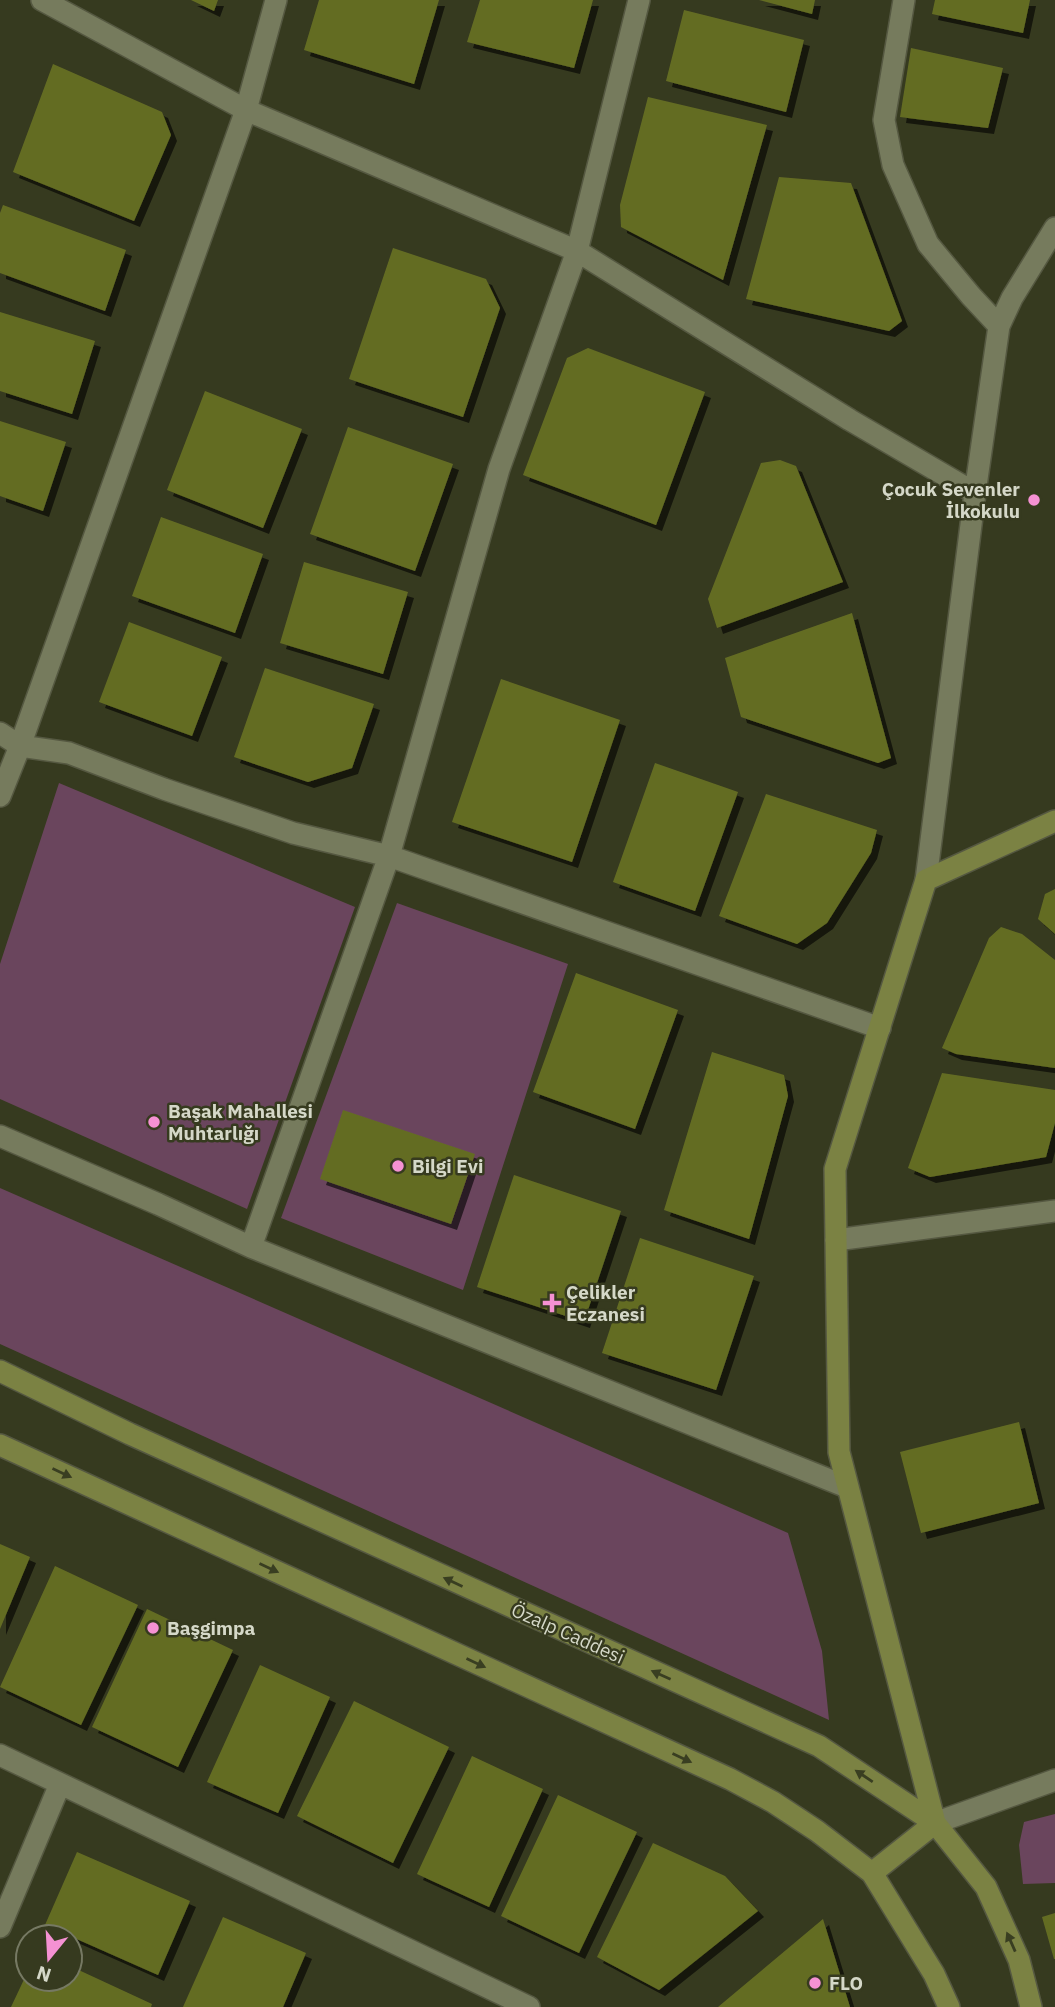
<svg xmlns="http://www.w3.org/2000/svg" width="1055" height="2007" viewBox="0 0 1055 2007" font-family="'IBM Plex Sans',sans-serif">
  <defs>
    <filter id="shadow"><feDropShadow dx="6" dy="6" stdDeviation="0" flood-color="#0009"/></filter>
  </defs>
  <rect width="100%" height="100%" fill="#363a1f"/>
  <path fill="#6a455d" d="M 59,783 L 355,907 L 247,1209 L 0,1099 L 0,964 Z
    M 397,903 L 568,964 L 463,1290 L 281,1218 Z
    M 0,1188 L 788,1533 L 822,1651 L 829,1720 L 0,1344 Z
    M 1055,1814 L 1055,1883 L 1023,1884 L 1019,1845 L 1024,1822 Z"/>
  <path fill="#646c24" filter="url(#shadow)" d="M 191,0 L 218,0 L 214,11 Z
    M 319,0 L 439,0 L 414,84 L 304,50 Z
    M 480,0 L 593,0 L 574,68 L 467,42 Z
    M 759,0 L 815,0 L 812,14 Z
    M 935,0 L 1030,0 L 1023,33 L 932,14 Z
    M 684,10 L 804,40 L 786,112 L 666,81 Z
    M 911,48 L 1003,68 L 988,128 L 900,117 Z
    M 53,64 L 162,112 L 171,135 L 134,221 L 13,172 Z
    M 648,97 L 767,125 L 723,280 L 621,227 L 620,205 Z
    M 779,177 L 851,183 L 902,321 L 889,331 L 746,299 Z
    M 3,205 L 126,250 L 105,311 L 0,273 L 0,213 Z
    M 393,248 L 486,279 L 500,308 L 463,417 L 349,379 Z
    M 0,312 L 95,341 L 72,414 L 0,391 Z
    M 588,348 L 705,392 L 656,525 L 523,475 L 567,358 Z
    M 205,391 L 302,429 L 263,528 L 167,490 Z
    M 0,421 L 66,442 L 43,511 L 0,496 Z
    M 348,427 L 453,464 L 415,571 L 310,534 Z
    M 780,460 L 796,466 L 843,582 L 717,628 L 708,599 L 761,463 Z
    M 161,517 L 263,554 L 235,633 L 132,596 Z
    M 304,562 L 408,592 L 383,674 L 280,643 Z
    M 852,613 L 891,758 L 878,763 L 741,717 L 725,658 Z
    M 129,622 L 222,657 L 192,736 L 99,702 Z
    M 265,668 L 374,704 L 352,768 L 308,782 L 234,757 Z
    M 501,679 L 620,720 L 572,862 L 452,822 Z
    M 655,763 L 738,792 L 695,911 L 613,882 Z
    M 766,794 L 877,830 L 871,853 L 827,923 L 797,944 L 719,916 Z
    M 1055,889 L 1055,934 L 1038,919 L 1045,894 Z
    M 1001,927 L 1022,934 L 1055,960 L 1055,1068 L 956,1054 L 942,1048 L 989,938 Z
    M 576,973 L 678,1010 L 635,1129 L 533,1092 Z
    M 712,1052 L 784,1075 L 788,1096 L 749,1239 L 664,1210 Z
    M 942,1073 L 1055,1090 L 1055,1123 L 1046,1157 L 930,1177 L 908,1168 Z
    M 343,1110 L 475,1154 L 451,1224 L 320,1179 Z
    M 514,1175 L 621,1211 L 584,1322 L 477,1287 Z
    M 640,1238 L 754,1276 L 716,1390 L 602,1353 Z
    M 1019,1422 L 1039,1503 L 921,1533 L 900,1452 Z
    M 0,1544 L 30,1557 L 0,1629 Z
    M 55,1566 L 138,1605 L 81,1725 L 0,1687 Z
    M 147,1609 L 233,1650 L 178,1767 L 92,1727 Z
    M 260,1665 L 330,1697 L 278,1813 L 207,1782 Z
    M 354,1701 L 449,1747 L 393,1863 L 297,1816 Z
    M 472,1756 L 543,1789 L 489,1907 L 417,1874 Z
    M 558,1795 L 637,1832 L 579,1953 L 501,1916 Z
    M 653,1843 L 725,1876 L 758,1911 L 659,1990 L 597,1957 Z
    M 77,1852 L 190,1901 L 158,1975 L 45,1925 Z
    M 1055,1913 L 1055,1959 L 1054,1959 L 1042,1917 Z
    M 223,1917 L 306,1953 L 283,2007 L 183,2007 Z
    M 823,1919 L 850,2007 L 718,2007 Z
    M 70,1966 L 152,2004 L 151,2007 L 11,2007 L 28,1971 L 28,1979 L 70,1979 Z"/>
  <g fill="none" stroke-linecap="round" stroke-linejoin="round">
    <g stroke="#555841" stroke-width="24">
      <path id="street" d="M 42,0 L 246,110 L 577,251 L 850,420 L 975,493
        M 904,0 L 884,120 L 893,165 L 928,244 L 971,296 L 999,326
        M 0,733 L 20,746 L 69,753 L 164,789 L 293,833 L 389,856 L 880,1028
        M 0,796 L 20,746 L 246,110 L 276,0
        M 926,880 L 975,493 L 999,326 L 1012,298 L 1055,228
        M 0,1136 L 158,1204 L 251,1247 L 847,1487
        M 836,1240 L 1055,1211
        M 251,1247 L 389,856 L 499,469 L 577,251 L 639,0
        M 0,1755 L 529,2007
        M 935,1823 L 1055,1780
        M 0,1927 L 60,1784"/>
    </g>
    <g stroke="#555841" stroke-width="24">
      <path id="secondary" d="M 0,1371 L 130,1434 L 819,1746 L 935,1823 L 986,1887 L 1019,1960 L 1031,2007
        M 0,1445 L 730,1779 L 773,1802 L 817,1831 L 872,1873 L 934,1974 L 949,2007
        M 872,1873 L 935,1823 L 839,1452 L 836,1240 L 835,1169 L 926,880 L 1055,821"/>
    </g>
    <use href="#street" stroke="#767b5d" stroke-width="21"/>
    <use href="#secondary" stroke="#7b8243" stroke-width="21"/>
  </g>
  <defs><path id="oneway-solid" d="M-6-.8H1V-3.2L6.5 0L1 3.2V.8H-6Z" transform="scale(1.75)"/></defs>
  <g fill="#393e21">
    <use href="#oneway-solid" transform="translate(62 1473) rotate(25)"/>
    <use href="#oneway-solid" transform="translate(269 1568) rotate(25)"/>
    <use href="#oneway-solid" transform="translate(453 1582) rotate(-155)"/>
    <use href="#oneway-solid" transform="translate(476 1663) rotate(25)"/>
    <use href="#oneway-solid" transform="translate(661 1675) rotate(-156)"/>
    <use href="#oneway-solid" transform="translate(682 1758) rotate(25)"/>
    <use href="#oneway-solid" transform="translate(864 1776) rotate(-146)"/>
    <use href="#oneway-solid" transform="translate(1011 1942) rotate(-114)"/>
  </g>
  <g fill="#f591d3" stroke="#363a1f" stroke-width="2.5">
    <circle cx="1034" cy="500" r="7"/>
    <circle cx="154" cy="1122" r="7"/>
    <circle cx="398" cy="1166" r="7"/>
    <path d="M548.5 1292.5h7v7h7v7h-7v7h-7v-7h-7v-7h7z"/>
    <circle cx="153" cy="1628" r="7"/>
    <circle cx="815" cy="1983" r="7"/>
  </g>
  <g text-anchor="middle" dominant-baseline="central" stroke-width="5" stroke-linejoin="round" paint-order="stroke">
    <g font-size="19" font-weight="bold" fill="#d5d8c8" stroke="#363a1f" text-anchor="start">
      <text x="1020" y="489" text-anchor="end">Çocuk Sevenler<tspan x="1020" dy="22">İlkokulu</tspan></text>
      <text x="168" y="1111">Başak Mahallesi<tspan x="168" dy="22">Muhtarlığı</tspan></text>
      <text x="412" y="1166">Bilgi Evi</text>
      <text x="566" y="1292">Çelikler<tspan x="566" dy="22">Eczanesi</tspan></text>
      <text x="167" y="1628">Başgimpa</text>
      <text x="829" y="1983">FLO</text>
    </g>
    <g font-size="19" fill="#d5d8c8" stroke="#363a1f">
      <text transform="translate(568 1633) rotate(24)">Özalp Caddesi</text>
    </g>
  </g>
  <g transform="translate(49 1958) rotate(198)"><circle r="33" fill="#363a1f" stroke="#767963" stroke-width="2"/>
  <path d="M0-5L12 26L0 18L-12 26Z" fill="#f591d3"/>
  <text y="-10" font-size="19" font-weight="bold" text-anchor="middle" fill="#d5d8c8">N</text>
  </g>
</svg>
